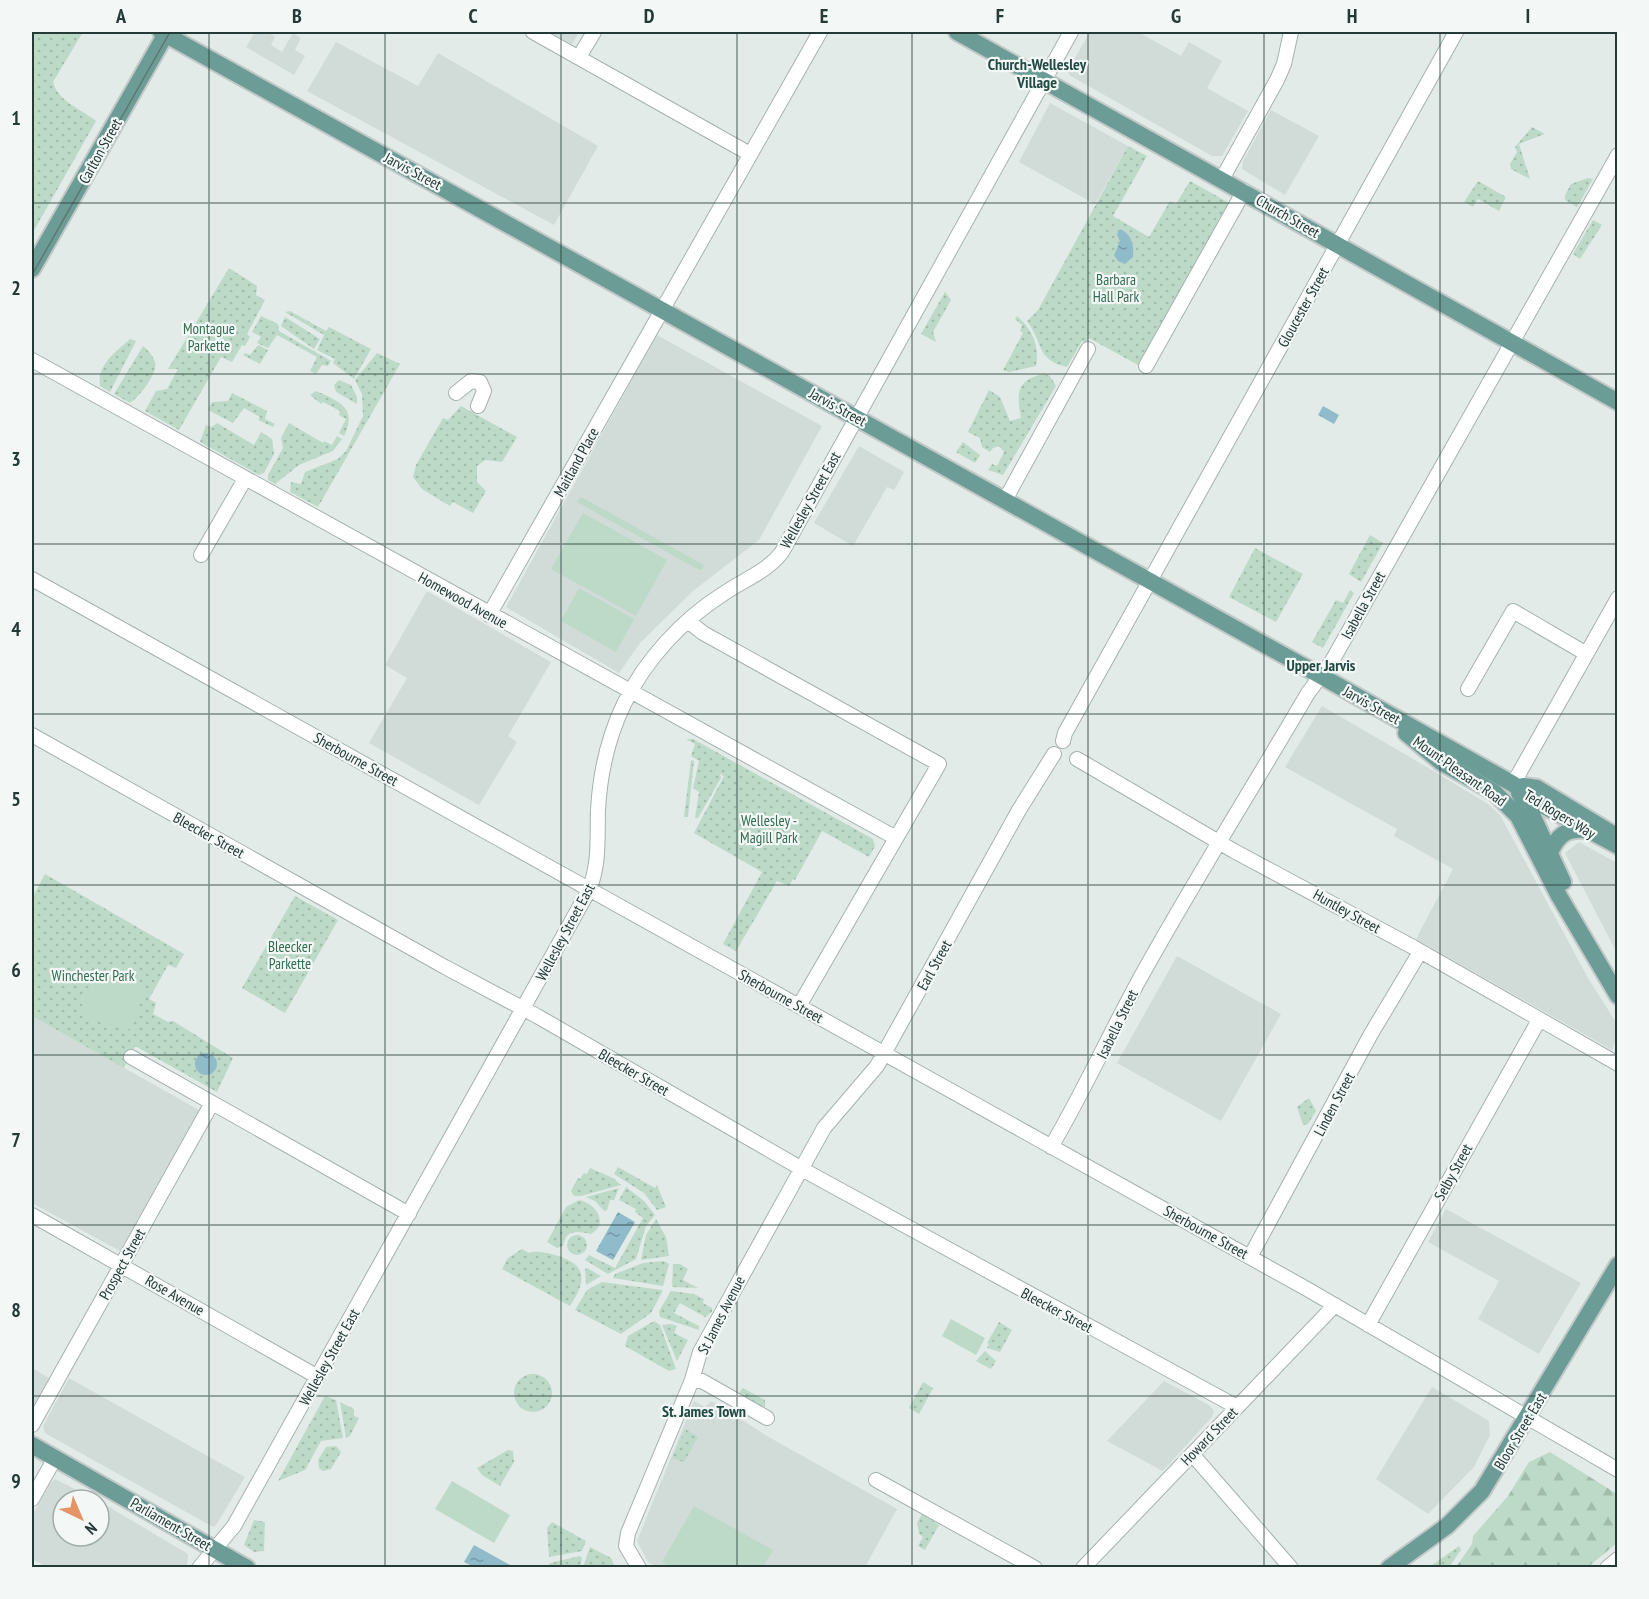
<svg xmlns="http://www.w3.org/2000/svg" width="1649" height="1599" viewBox="0 0 1649 1599" font-family="'PT Sans Narrow',sans-serif">
  <defs>
    <pattern id="green-dots" width="8" height="8" patternUnits="userSpaceOnUse" patternTransform="scale(1.5)"><rect width="8" height="8" fill="#bddac8"/><path d="M2 2h.1M6 6h.1" fill="none" stroke="#a2bcac" stroke-width="1.8" stroke-linecap="round"/></pattern>
    <pattern id="forest-firs" width="22" height="20" patternUnits="userSpaceOnUse" patternTransform="scale(1.5)"><rect width="22" height="20" fill="#bddac8"/><path d="M5 1l3.5 6h-7zM16 11l3.5 6h-7z" fill="#a2bcac"/></pattern>
    <pattern id="water-ripples" width="26" height="14" patternUnits="userSpaceOnUse" patternTransform="scale(1.5)"><rect width="26" height="14" fill="#90bbcb"/><path d="M2 4q2-2 4 0t4 0M15 11q2-2 4 0t4 0" fill="none" stroke="#7599a6"/></pattern>
  </defs>
  <rect width="100%" height="100%" fill="#e2ebe8"/>
  <path fill="#d1dbd7" d="M 255,32 L 264,32 L 265,35 L 267,32 L 275,37 L 271,45 L 282,52 L 293,33 L 301,38 L 295,50 L 305,56 L 294,75 L 246,47 Z
    M 550,32 L 579,32 L 572,44 Z
    M 1090,32 L 1138,32 L 1181,56 L 1189,42 L 1222,61 L 1207,88 L 1248,111 L 1222,156 L 1212,156 L 1069,75 L 1068,70 Z
    M 336,42 L 418,86 L 438,53 L 598,146 L 554,225 L 307,91 Z
    M 1050,103 L 1128,146 L 1095,204 L 1019,162 Z
    M 1271,110 L 1319,136 L 1285,195 L 1242,169 L 1243,161 Z
    M 657,335 L 822,426 L 759,540 L 693,591 L 640,643 L 619,673 L 506,607 Z
    M 859,446 L 904,472 L 894,490 L 887,487 L 853,546 L 814,523 Z
    M 427,591 L 551,662 L 508,736 L 517,742 L 479,805 L 369,743 L 407,678 L 385,665 Z
    M 1322,706 L 1427,767 L 1488,804 L 1500,815 L 1588,978 L 1617,1024 L 1617,1038 L 1612,1050 L 1416,939 L 1453,869 L 1394,836 L 1397,829 L 1285,767 Z
    M 1579,842 L 1617,863 L 1617,953 L 1565,853 Z
    M 1177,956 L 1281,1014 L 1221,1121 L 1117,1063 Z
    M 32,1016 L 199,1110 L 120,1251 L 32,1203 Z
    M 1446,1209 L 1581,1283 L 1539,1354 L 1478,1319 L 1499,1281 L 1428,1242 Z
    M 32,1368 L 49,1378 L 32,1410 Z
    M 69,1378 L 245,1477 L 216,1525 L 213,1527 L 45,1433 L 43,1426 Z
    M 1164,1381 L 1209,1405 L 1214,1411 L 1212,1417 L 1163,1471 L 1107,1441 Z
    M 1432,1387 L 1489,1421 L 1490,1435 L 1474,1467 L 1428,1514 L 1376,1479 Z
    M 694,1401 L 705,1407 L 712,1401 L 767,1436 L 897,1509 L 865,1567 L 657,1567 L 648,1562 L 637,1541 Z
    M 55,1479 L 96,1500 L 63,1500 L 63,1536 L 99,1536 L 99,1501 L 188,1554 L 187,1567 L 47,1567 L 32,1559 L 32,1515 L 51,1483 Z"/>
  <path fill="url(#green-dots)" d="M 32,32 L 83,32 L 53,82 C 58,102 82,109 96,121 L 32,234 Z
    M 1532,127 L 1545,134 L 1519,144 L 1530,179 L 1511,169 L 1510,164 L 1517,152 L 1515,147 Z
    M 1128,146 L 1147,156 L 1113,216 L 1149,237 L 1170,201 L 1176,204 L 1190,181 L 1231,204 L 1138,365 L 1089,338 L 1086,343 L 1082,341 L 1067,367 C 1036,360 1043,342 1027,321 L 1038,310 Z
    M 1588,178 L 1593,179 L 1577,207 L 1565,200 L 1565,195 L 1571,184 Z
    M 1478,181 L 1506,197 L 1499,211 L 1478,199 L 1473,207 L 1464,202 Z
    M 1593,220 L 1602,225 L 1580,259 L 1573,254 Z
    M 229,268 L 257,286 L 256,295 L 265,300 L 247,334 L 250,337 L 245,346 L 242,345 L 232,362 L 221,357 L 179,430 L 145,411 L 156,391 L 167,389 L 178,369 L 168,369 Z
    M 945,292 L 951,300 L 933,332 L 936,342 L 921,334 Z
    M 290,311 L 326,331 L 329,327 L 371,349 L 354,379 L 333,363 L 335,359 L 317,350 L 324,335 L 285,312 Z
    M 261,316 L 278,324 L 279,331 L 331,361 L 328,366 L 322,365 L 316,374 L 310,371 L 317,357 L 277,335 L 268,348 L 257,343 L 261,337 L 252,332 Z
    M 1017,316 C 1032,329 1040,346 1036,366 L 1009,372 L 1003,370 L 1023,333 L 1020,331 L 1022,325 L 1015,319 Z
    M 285,317 L 320,339 L 314,349 L 281,326 Z
    M 130,339 L 136,341 L 110,392 L 100,386 C 97,364 116,352 130,339 Z
    M 258,345 L 268,350 L 260,364 L 243,355 L 245,353 L 250,355 Z
    M 143,346 C 148,350 153,356 155,362 C 158,374 139,397 130,403 L 114,394 Z
    M 377,353 L 400,364 L 318,507 L 290,492 L 291,482 L 301,484 L 305,472 L 338,459 L 346,451 L 363,416 L 362,394 L 355,380 Z
    M 1044,374 L 1050,376 L 1056,386 L 1003,475 L 988,470 L 992,464 L 997,466 L 1004,452 L 999,446 L 993,448 L 990,452 L 982,447 L 980,438 L 968,432 L 989,390 L 1000,397 L 1010,421 L 1021,418 C 1017,394 1015,380 1044,374 Z
    M 339,380 L 351,385 L 357,397 L 357,404 L 336,392 L 334,385 Z
    M 316,391 C 339,401 358,408 344,436 L 339,433 L 346,419 L 339,415 L 340,411 L 323,402 L 321,404 L 310,395 Z
    M 232,393 L 267,411 L 265,419 L 275,424 L 273,427 L 258,420 L 260,417 L 244,408 L 233,423 L 208,410 L 212,402 L 228,401 Z
    M 461,406 L 517,437 L 502,462 L 485,460 L 477,466 L 477,482 L 486,491 L 473,513 L 453,502 L 450,506 L 422,489 L 413,477 L 416,465 L 443,418 L 448,420 Z
    M 217,423 L 254,445 L 261,432 L 272,439 L 274,454 L 264,473 L 259,475 L 200,442 L 206,425 L 212,427 Z
    M 289,423 L 323,443 L 324,441 L 332,445 L 337,436 L 342,439 L 333,451 L 299,465 L 275,484 L 268,480 L 268,475 L 283,448 L 281,438 Z
    M 963,442 L 980,455 L 975,463 L 956,452 Z
    M 1370,535 L 1383,543 L 1361,582 L 1349,574 Z
    M 1255,548 L 1303,574 L 1276,622 L 1229,597 Z
    M 1350,590 L 1354,593 L 1323,648 L 1312,642 L 1336,600 L 1343,603 Z
    M 686,739 L 693,739 L 873,839 L 875,846 L 869,857 L 822,831 L 795,880 L 793,879 L 789,886 L 777,881 L 736,951 L 723,944 L 762,872 L 694,833 L 724,776 L 691,756 L 695,744 Z
    M 691,760 L 694,761 L 688,817 L 684,817 Z
    M 699,761 L 720,773 L 721,778 L 698,818 L 695,818 L 699,792 L 693,788 Z
    M 45,874 L 184,954 L 176,968 L 168,965 L 149,999 L 156,1003 L 153,1014 L 168,1022 L 173,1021 L 233,1058 L 217,1092 L 135,1046 L 124,1068 L 32,1016 L 32,898 Z
    M 295,896 L 338,920 L 285,1013 L 242,988 Z
    M 1309,1098 L 1316,1111 L 1308,1124 L 1303,1125 L 1297,1107 Z
    M 618,1167 L 655,1188 L 657,1185 L 666,1207 L 657,1210 L 644,1193 L 614,1174 Z
    M 590,1168 L 613,1178 L 621,1185 L 581,1196 L 574,1196 L 571,1191 L 578,1178 L 580,1179 L 584,1173 L 586,1175 Z
    M 626,1187 L 644,1201 L 655,1215 L 646,1226 L 636,1259 L 608,1274 L 585,1260 L 589,1255 L 615,1268 L 643,1218 L 635,1212 L 636,1209 L 619,1200 Z
    M 619,1188 L 614,1200 L 610,1200 L 607,1210 L 604,1211 L 595,1201 L 586,1197 Z
    M 579,1200 C 595,1203 610,1223 591,1234 C 576,1231 566,1229 563,1246 L 557,1248 L 547,1242 L 566,1207 Z
    M 656,1219 L 666,1237 L 669,1256 L 641,1260 L 646,1235 Z
    M567 1245a10 10 0 1 1 20 0a10 10 0 1 1-20 0Z
    M 522,1249 L 529,1253 C 539,1248 577,1259 580,1271 C 585,1283 576,1296 570,1306 L 502,1269 L 508,1258 Z
    M 664,1261 L 669,1264 L 663,1286 L 613,1278 L 615,1274 L 643,1263 Z
    M 673,1264 L 680,1264 L 688,1269 L 683,1280 L 698,1288 L 672,1287 Z
    M 587,1268 L 601,1276 L 586,1285 L 585,1269 Z
    M 602,1282 L 662,1290 L 662,1292 L 651,1313 L 621,1334 L 575,1310 L 587,1290 Z
    M 671,1291 L 694,1294 L 704,1299 L 703,1303 L 712,1308 L 712,1312 L 705,1317 L 680,1303 L 674,1313 L 699,1326 L 699,1330 L 660,1317 L 659,1311 Z
    M 654,1321 L 660,1325 L 676,1369 L 669,1371 L 625,1346 L 628,1336 Z
    M 999,1322 L 1012,1330 L 1000,1352 L 987,1348 L 989,1344 L 987,1343 Z
    M 671,1324 L 677,1326 L 674,1333 L 688,1340 L 677,1361 L 662,1325 Z
    M 985,1351 L 996,1361 L 991,1369 L 976,1361 Z
    M514 1393a19 19 0 1 1 38 0a19 19 0 1 1-38 0Z
    M 923,1382 L 933,1388 L 919,1414 L 909,1408 Z
    M 743,1388 L 765,1400 L 765,1408 L 738,1394 Z
    M 325,1396 L 336,1400 L 343,1438 L 321,1441 L 305,1470 L 278,1481 Z
    M 340,1402 L 354,1409 L 354,1416 L 359,1418 L 350,1436 L 346,1438 Z
    M 685,1429 L 698,1437 L 684,1462 L 672,1458 Z
    M 336,1446 L 341,1452 L 331,1469 L 323,1471 L 319,1468 L 318,1460 L 326,1447 Z
    M 508,1450 L 513,1451 L 514,1462 L 500,1486 L 482,1475 L 477,1468 Z
    M 922,1514 L 939,1525 L 925,1550 L 918,1546 L 923,1537 L 919,1534 L 917,1523 Z
    M 254,1520 L 265,1522 L 264,1551 L 254,1552 L 244,1545 Z
    M 552,1522 L 586,1541 L 582,1551 L 549,1557 L 547,1528 Z
    M 1459,1546 L 1461,1550 L 1449,1567 L 1429,1567 Z
    M 590,1547 L 611,1558 L 615,1567 L 583,1567 Z
    M 580,1556 L 582,1558 L 580,1567 L 547,1567 L 550,1563 Z"/>
  <path fill="url(#forest-firs)" d="M 1550,1452 L 1617,1494 L 1617,1543 L 1588,1567 L 1456,1567 L 1472,1544 L 1473,1536 L 1508,1496 L 1529,1462 Z"/>
  <path fill="#bddac8" d="M 581,497 L 704,565 L 701,571 L 577,502 Z
    M 583,513 L 667,560 L 636,616 L 551,569 Z
    M 579,588 L 634,619 L 616,652 L 561,621 Z
    M 117,976 L 146,984 L 132,1030 L 79,1015 C 86,992 93,981 117,976 Z
    M 951,1319 L 985,1338 L 976,1355 L 942,1336 Z
    M 452,1481 L 510,1515 L 494,1543 L 435,1509 Z
    M 694,1506 L 773,1550 L 763,1567 L 672,1567 L 662,1562 Z"/>
  <path fill="url(#water-ripples)" d="M 1120,229 C 1132,235 1134,244 1133,257 L 1125,264 L 1118,261 L 1114,255 L 1120,242 L 1117,234 Z
    M 1323,406 L 1339,415 L 1334,424 L 1318,415 Z
    M195 1064a11 11 0 1 1 22 0a11 11 0 1 1-22 0Z
    M 618,1212 L 635,1222 L 613,1260 L 596,1251 Z
    M 474,1545 L 512,1566 L 512,1567 L 474,1567 L 464,1562 Z"/>
  <g fill="none" stroke-linecap="round" stroke-linejoin="round">
    <g stroke="#a5b2af" stroke-width="16">
      <path id="minor" d="M 533,32 L 750,154
        M 579,57 L 594,32
        M 1222,179 L 1277,80 L 1284,64 L 1291,32
        M 32,360 L 896,838
        M 1146,366 L 1244,191
        M 456,393 L 471,381 L 480,382 L 484,391 L 478,406
        M 1005,500 L 1088,349
        M 201,555 L 245,479
        M 32,579 L 1307,1289 L 1618,1470
        M 489,615 L 820,32
        M 688,621 L 703,633 L 939,764 L 799,1006
        M 1468,689 L 1513,611 L 1585,653
        M 32,735 L 445,967 L 537,1016 L 809,1173 L 1237,1407
        M 1063,741 L 1065,733 L 1456,32
        M 1077,759 L 1234,851 L 1413,947 L 1618,1064
        M 1513,784 L 1618,598
        M 131,1057 L 409,1214
        M 1051,1147 C 1083,1093 1108,1037 1138,982 C 1192,884 1252,789 1308,693 L 1332,661 L 1618,155
        M 32,1215 L 318,1377
        M 1250,1257 L 1371,1034 L 1420,952
        M 1368,1325 L 1539,1020
        M 692,1380 L 702,1381 L 767,1418
        M 32,1425 L 212,1103
        M 1192,1454 L 1291,1568
        M 876,1480 L 1035,1568
        M 32,1499 L 55,1458
        M 199,1568 L 234,1526 L 589,890 C 600,863 597,838 598,810 C 600,774 608,737 624,704 C 645,660 682,620 723,594 C 743,580 767,572 782,552 L 1071,32
        M 639,1568 L 626,1546 L 628,1533 L 692,1380 L 700,1352 L 824,1128 L 877,1066 L 1019,810 L 1054,754
        M 1083,1568 L 1335,1305
        M 1607,1568 L 1618,1559"/>
    </g>
    <g stroke="#c2c8c7" stroke-width="20">
      <path id="major" d="M 161,32 L 1321,676 L 1513,784 L 1542,805 L 1618,846
        M 957,32 L 1618,402
        M 32,269 L 167,32
        M 1406,733 L 1441,762 L 1494,792 L 1518,816 L 1559,896 L 1618,996
        M 1523,786 L 1537,788 L 1618,837
        M 1519,793 L 1529,808 L 1563,882
        M 1550,853 C 1557,836 1566,828 1585,830
        M 32,1445 L 247,1568
        M 1389,1568 L 1447,1526 L 1482,1491 L 1618,1265"/>
    </g>
    <use href="#minor" stroke="#fff" stroke-width="14"/>
    <use href="#major" stroke="#6b9c95" stroke-width="16"/>
    <path stroke="#5e7672" stroke-width="1.5" d="M 32,275 L 170,32"/>
  </g>
  <path fill="none" stroke="#243a37" stroke-width="1.5" stroke-opacity="0.55" d="M 209,32 L 209,1568M 385,32 L 385,1568M 561,32 L 561,1568M 737,32 L 737,1568M 912,32 L 912,1568M 1088,32 L 1088,1568M 1264,32 L 1264,1568M 1440,32 L 1440,1568M 32,203 L 1618,203M 32,374 L 1618,374M 32,544 L 1618,544M 32,714 L 1618,714M 32,885 L 1618,885M 32,1055 L 1618,1055M 32,1225 L 1618,1225M 32,1396 L 1618,1396"/>
  <g text-anchor="middle" dominant-baseline="central" stroke-width="4.5" stroke-linejoin="round" paint-order="stroke">
    <g font-size="15" fill="#243a37" stroke="#f3f8f6">
      <text transform="translate(100 151) rotate(-61)">Carlton Street</text>
      <text transform="translate(413 171) rotate(28)">Jarvis Street</text>
      <text transform="translate(1288 216) rotate(30)">Church Street</text>
      <text transform="translate(1303 307) rotate(-61)">Gloucester Street</text>
      <text transform="translate(838 407) rotate(29)">Jarvis Street</text>
      <text transform="translate(576 462) rotate(-61)">Maitland Place</text>
      <text transform="translate(810 500) rotate(-61)">Wellesley Street East</text>
      <text transform="translate(463 600) rotate(29)">Homewood Avenue</text>
      <text transform="translate(1363 605) rotate(-61)">Isabella Street</text>
      <text transform="translate(1372 705) rotate(29)">Jarvis Street</text>
      <text transform="translate(356 759) rotate(29)">Sherbourne Street</text>
      <text transform="translate(1460 771) rotate(35)">Mount Pleasant Road</text>
      <text transform="translate(1560 814) rotate(31)">Ted Rogers Way</text>
      <text transform="translate(209 835) rotate(29)">Bleecker Street</text>
      <text transform="translate(1347 911) rotate(29)">Huntley Street</text>
      <text transform="translate(565 932) rotate(-62)">Wellesley Street East</text>
      <text transform="translate(934 965) rotate(-61)">Earl Street</text>
      <text transform="translate(781 996) rotate(29)">Sherbourne Street</text>
      <text transform="translate(1117 1024) rotate(-64)">Isabella Street</text>
      <text transform="translate(634 1072) rotate(30)">Bleecker Street</text>
      <text transform="translate(1334 1104) rotate(-62)">Linden Street</text>
      <text transform="translate(1453 1172) rotate(-61)">Selby Street</text>
      <text transform="translate(1206 1232) rotate(29)">Sherbourne Street</text>
      <text transform="translate(122 1264) rotate(-61)">Prospect Street</text>
      <text transform="translate(175 1295) rotate(30)">Rose Avenue</text>
      <text transform="translate(1057 1310) rotate(28)">Bleecker Street</text>
      <text transform="translate(721 1315) rotate(-63)">St James Avenue</text>
      <text transform="translate(329 1357) rotate(-61)">Wellesley Street East</text>
      <text transform="translate(1520 1431) rotate(-59)">Bloor Street East</text>
      <text transform="translate(1209 1436) rotate(-46)">Howard Street</text>
      <text transform="translate(171 1524) rotate(30)">Parliament Street</text>
    </g>
    <g font-size="15" fill="#326d50" stroke="#f3f8f6">
      <text x="1116" y="279">Barbara<tspan x="1116" dy="17">Hall Park</tspan></text>
      <text x="209" y="328">Montague<tspan x="209" dy="17">Parkette</tspan></text>
      <text x="769" y="820">Wellesley -<tspan x="769" dy="17">Magill Park</tspan></text>
      <text x="290" y="946">Bleecker<tspan x="290" dy="17">Parkette</tspan></text>
      <text x="93" y="975">Winchester Park</text>
    </g>
    <g font-size="16" font-weight="bold" fill="#224a45" stroke="#f3f8f6">
      <text x="1037" y="64">Church-Wellesley<tspan x="1037" dy="18">Village</tspan></text>
      <text x="1321" y="665">Upper Jarvis</text>
      <text x="704" y="1411">St. James Town</text>
    </g>
  </g>
  <rect width="1649" height="1599" fill="none" stroke="#f3f8f6" stroke-width="66"/>
  <g transform="translate(81 1518) rotate(136)"><circle r="28" fill="#f3f8f6" stroke="#a0acaa" stroke-width="1.5"/>
  <path d="M0-4.5L10 22L0 15L-10 22Z" fill="#e49467"/>
  <text y="-9" font-size="16" font-weight="bold" text-anchor="middle" fill="#243a37">N</text>
  </g>
  <rect x="33" y="33" width="1583" height="1533" fill="none" stroke="#243a37" stroke-width="2"/>
  <g font-size="20" text-anchor="middle" font-weight="bold" fill="#243a37">
    <text x="121" y="23">A</text>
    <text x="297" y="23">B</text>
    <text x="473" y="23">C</text>
    <text x="649" y="23">D</text>
    <text x="824" y="23">E</text>
    <text x="1000" y="23">F</text>
    <text x="1176" y="23">G</text>
    <text x="1352" y="23">H</text>
    <text x="1528" y="23">I</text>
    <text x="16" y="125">1</text>
    <text x="16" y="295">2</text>
    <text x="16" y="466">3</text>
    <text x="16" y="636">4</text>
    <text x="16" y="806">5</text>
    <text x="16" y="977">6</text>
    <text x="16" y="1147">7</text>
    <text x="16" y="1317">8</text>
    <text x="16" y="1488">9</text>
  </g>
</svg>
